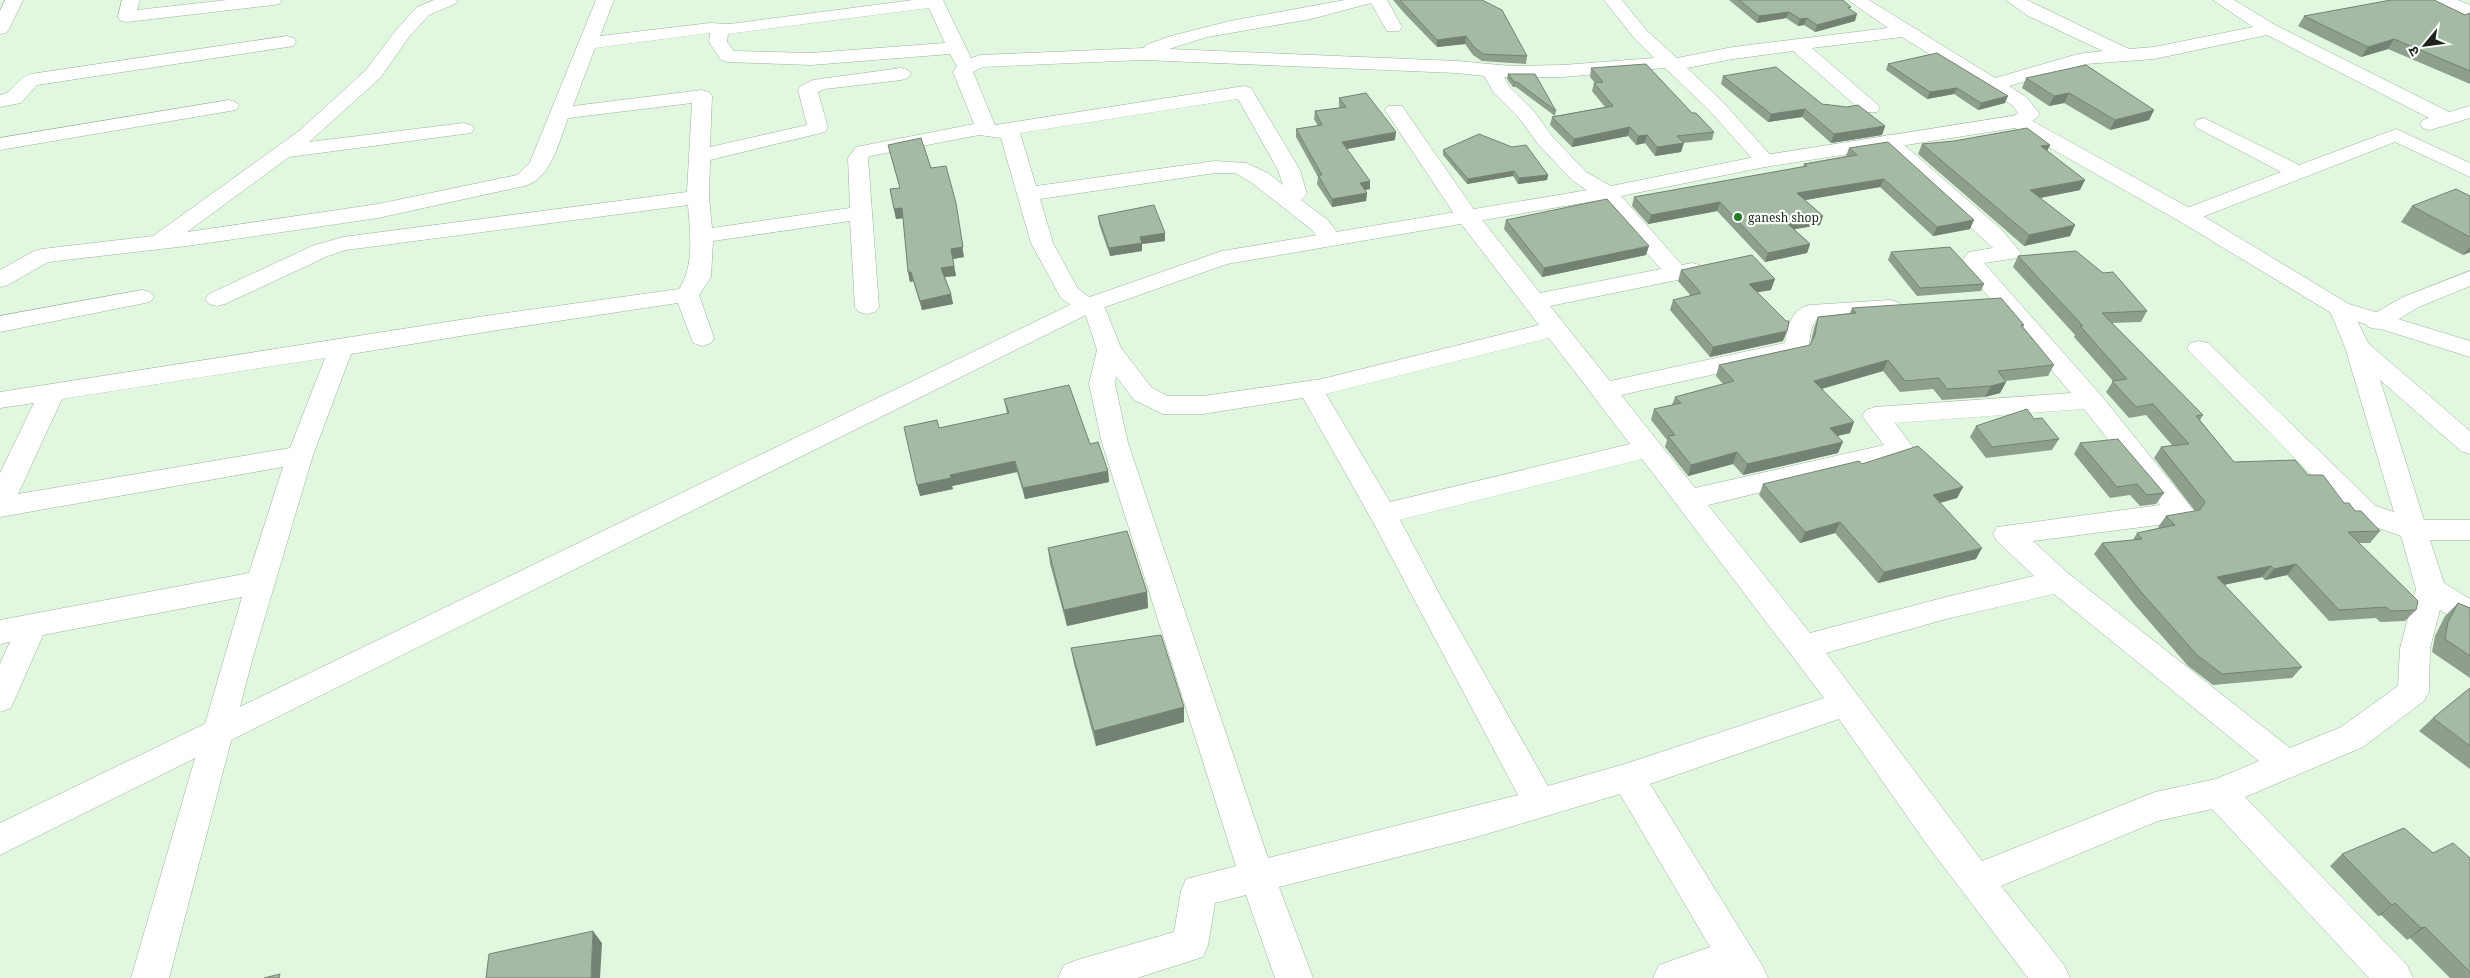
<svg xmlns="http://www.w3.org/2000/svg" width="2470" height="978" viewBox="0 0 2470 978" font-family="'Noto Serif','Noto Sans Devanagari',serif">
  <rect width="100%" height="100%" fill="#e1f7e0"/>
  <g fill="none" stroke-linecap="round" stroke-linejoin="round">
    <g stroke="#9db29c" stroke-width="1">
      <path id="street" d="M 5,0 L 23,0 L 9,29 L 6,33 L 0,34 L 0,11 Z
        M 122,0 L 140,0 L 137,10 L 227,0 L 282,0 L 279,4 L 273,5 L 127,22 L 121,21 L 118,17 Z
        M 434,0 L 458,0 L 455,4 L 429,15 L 409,37 L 380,78 L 309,142 L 464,123 L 471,125 L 474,129 L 471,133 L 289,157 L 187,232 L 378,204 L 517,175 L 530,162 L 596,0 L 614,0 L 600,36 L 710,23 L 730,24 L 913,0 L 943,0 L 971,58 L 981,55 L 1144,48 L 1146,45 L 1171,36 L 1230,21 L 1345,0 L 1387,0 L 1402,27 L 1399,31 L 1387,31 L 1371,3 L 1311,19 L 1207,37 L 1169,49 L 1457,61 L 1511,66 L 1563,65 L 1654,58 L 1635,39 L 1604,0 L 1622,0 L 1647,31 L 1677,58 L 1733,47 L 1888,28 L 1848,0 L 1869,0 L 1995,78 L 2078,54 L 2103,51 L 2028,16 L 2006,0 L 2027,0 L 2129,49 L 2154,47 L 2253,27 L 2213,0 L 2234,0 L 2275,25 L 2449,112 L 2470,106 L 2470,118 L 2430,130 L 2423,128 L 2420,124 L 2423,120 L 2429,118 L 2267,35 L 2154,59 L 2086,64 L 2009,86 L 2026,97 L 2040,114 C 2033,123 2022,128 2011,125 L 2008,121 L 2018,113 L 2012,105 L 1902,37 L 1812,48 L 1877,104 L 1880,108 L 1877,112 L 1863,112 L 1793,51 L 1733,59 L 1687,68 L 1723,102 L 1772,157 L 1775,161 L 1772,165 L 1765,167 L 1758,165 L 1709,110 L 1665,68 L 1563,77 L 1504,77 L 1509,86 L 1533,110 L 1552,136 L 1586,172 L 1614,188 L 1682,265 L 1692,263 L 1700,265 L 1704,270 L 1700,275 L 1692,277 L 1550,306 L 1610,381 L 1785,343 C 1788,326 1791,309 1810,305 L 1890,300 L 1898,302 L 1902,307 L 1898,312 L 1890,314 L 1817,319 C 1808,328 1812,343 1805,354 L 1621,395 L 1695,488 L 1884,445 L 1862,416 L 1866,410 L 1875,407 L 2071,393 L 1960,263 L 1969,252 L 1993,248 L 1878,141 L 1881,137 L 1888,135 L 1895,137 L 2002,230 L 2021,253 L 2018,258 L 1984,263 L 2100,394 L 2195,512 L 2191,519 L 2181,522 L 2033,541 L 2069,574 L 2290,748 L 2341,727 L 2398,686 L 2400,648 L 2416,589 L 2401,536 L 2356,520 L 2187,349 L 2190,343 L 2199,341 L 2208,343 L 2376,506 L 2394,512 L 2345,347 L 2329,309 L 2333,304 L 2341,302 L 2349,304 L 2368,343 L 2470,431 L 2470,454 L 2461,451 L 2380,380 L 2424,520 L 2470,520 L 2470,540 L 2430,540 L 2444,583 L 2470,599 L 2470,626 L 2459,622 L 2440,610 L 2430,648 L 2429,692 L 2424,701 L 2363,747 L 2245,797 L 2407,965 L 2413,978 L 2369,978 L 2212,809 L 2158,821 L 2001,886 L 2064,965 L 2070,978 L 2028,978 L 1925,842 L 1839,719 L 1650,784 L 1762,965 L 1768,978 L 1653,978 L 1659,965 L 1710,947 L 1620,794 L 1473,838 L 1279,887 L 1313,978 L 1275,978 L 1246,895 L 1215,903 L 1208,945 L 1203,957 L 1137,978 L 1058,978 L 1064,965 L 1077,960 L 1174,932 L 1181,891 L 1186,879 L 1236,866 L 1102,443 L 1089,384 L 1097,350 L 1086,316 L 1061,298 L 1031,243 L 1001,138 L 979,135 L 870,156 L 868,158 L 879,307 L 875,312 L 867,314 L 859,312 L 855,307 L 850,221 L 713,241 L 711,277 L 699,295 L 714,338 L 711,343 L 702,346 L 693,343 L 678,303 L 485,332 L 351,354 L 313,455 L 253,657 L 169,978 L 131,978 L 242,597 L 43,635 L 11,708 L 0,712 L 0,664 L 10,642 L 0,644 L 0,620 L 249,573 L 283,467 L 0,517 L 0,473 L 34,403 L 0,408 L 0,392 L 485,316 L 679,289 C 695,265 690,232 688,205 L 346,250 L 328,256 L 225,304 L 217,306 L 209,304 L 205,299 L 209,294 L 312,246 L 343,237 L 687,192 L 692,103 L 568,118 C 559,141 551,180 524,186 L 378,218 L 187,246 L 48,262 L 8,285 L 0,287 L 0,270 L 34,251 L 42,249 L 153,236 L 299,131 L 366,70 L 397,29 L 417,7 ZM 929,8 L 945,43 L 811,53 L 734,51 L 727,42 L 728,34 ZM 710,33 L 709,42 L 721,60 L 728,62 L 811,65 L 950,54 L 957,66 L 953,72 L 974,124 L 856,147 L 848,158 L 850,208 L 712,228 L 709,197 L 710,160 L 825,132 L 828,128 L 818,92 L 825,89 L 901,80 L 908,78 L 911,74 L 908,70 L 901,68 L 813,80 L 801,86 L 798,90 L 807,125 L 710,147 L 712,96 L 709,92 L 702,90 L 573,106 L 595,48 ZM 1143,60 L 1457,73 L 1484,76 L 1494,93 L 1519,118 L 1538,144 L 1572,180 L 1598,198 L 1661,269 L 1540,293 L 1475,211 L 1402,106 L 1388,106 L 1385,110 L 1459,221 L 1539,325 L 1322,379 L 1203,396 L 1168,396 L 1152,388 L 1121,348 L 1105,308 L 1078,289 L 1053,243 L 1040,199 L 1215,173 L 1235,173 L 1252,183 L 1312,230 L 1322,243 L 1330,245 L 1338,243 L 1341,238 L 1328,220 L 1301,200 L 1307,194 L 1300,170 L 1251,88 L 1244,86 L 995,125 L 973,72 L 983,67 ZM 1238,99 L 1278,170 L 1283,185 L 1268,173 L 1246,163 L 1215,161 L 1036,186 L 1020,133 ZM 1549,338 L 1630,444 L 1390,502 L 1326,394 ZM 325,358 L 290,448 L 18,494 L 62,399 ZM 1116,376 L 1134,400 L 1163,414 L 1203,414 L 1303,398 L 1373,522 L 1518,795 L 1268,858 L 1128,443 L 1115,384 ZM 2084,409 L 2160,505 L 1997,527 L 1993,534 L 1997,541 L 2034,576 L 1946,597 L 1810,633 L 1708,505 L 1911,456 L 1915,450 L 1895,423 ZM 1642,459 L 1824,698 L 1628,763 L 1548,786 L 1441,597 L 1400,520 ZM 2054,594 L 2259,761 L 2216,779 L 2155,792 L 1982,861 L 1826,653 L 1946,619 Z
        M 287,36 L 294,38 L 296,42 L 294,46 L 37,85 L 21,103 L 0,107 L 0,95 C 14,93 17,78 31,74 Z
        M 229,100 L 236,102 L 239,106 L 236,110 L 0,150 L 0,138 Z
        M 2204,118 L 2299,165 L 2396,129 L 2470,163 L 2470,177 L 2395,142 L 2187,223 L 2179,221 L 2176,216 L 2179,211 L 2281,172 L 2197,128 L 2194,124 L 2197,120 Z
        M 2470,271 L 2470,286 L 2419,307 L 2386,327 L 2377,329 L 2368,327 L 2365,322 L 2368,317 L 2403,297 Z
        M 142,290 L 150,292 L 154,297 L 150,302 L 0,332 L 0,316 Z"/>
    </g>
    <g stroke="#9db29c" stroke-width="1">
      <path id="secondary" d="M 2434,0 L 2458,0 L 2470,5 L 2470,16 L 2437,4 Z
        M 2018,115 L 2025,117 L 2195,211 L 2349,304 L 2470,341 L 2470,357 L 2333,314 L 2179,221 L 2015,128 L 1765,167 L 1606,199 L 1227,264 L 1094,311 L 0,855 L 0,823 L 1078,301 L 1222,251 L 1606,187 L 1765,155 Z"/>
    </g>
    <use href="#street" fill="#fff" fill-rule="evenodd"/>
    <use href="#secondary" fill="#fff" fill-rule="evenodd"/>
  </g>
  <path fill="#8ea08d" d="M 1393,0 L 1482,0 L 1527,56 L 1526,64 L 1482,61 L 1473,55 L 1465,44 L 1437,47 L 1406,15 Z
    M 1729,0 L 1843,0 L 1850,10 L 1855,21 L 1815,32 L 1804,25 L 1798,26 L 1786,18 L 1757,23 Z
    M 2470,13 L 2470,84 L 2388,49 L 2361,57 L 2298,26 L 2304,16 L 2465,15 Z
    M 1888,64 L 2005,103 L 1978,110 L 1954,94 L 1927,99 L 1886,70 Z
    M 1591,68 L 1692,113 L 1714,132 L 1712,140 L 1683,143 L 1681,152 L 1655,156 L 1645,143 L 1636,145 L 1628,136 L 1572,147 L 1550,125 L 1552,117 L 1555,116 L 1516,87 L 1513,87 L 1507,79 L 1508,74 L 1556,111 L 1555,116 L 1605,107 L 1592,91 L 1594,83 L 1595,83 L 1590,77 Z
    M 1723,76 L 1822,104 L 1885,126 L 1882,135 L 1831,143 L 1802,117 L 1768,122 L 1721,84 Z
    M 2026,78 L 2154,110 L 2149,120 L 2110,130 L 2064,103 L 2049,106 L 2022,88 Z
    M 1339,98 L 1395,140 L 1347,149 L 1370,189 L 1365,190 L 1367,193 L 1366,201 L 1332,207 L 1317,184 L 1318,177 L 1296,137 L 1296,129 L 1318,126 L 1314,119 L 1315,111 L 1340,108 L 1339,106 Z
    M 1922,144 L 2050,145 L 2047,151 L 2080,190 L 2040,198 L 2075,225 L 2070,236 L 2024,246 L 1918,154 Z
    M 888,145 L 931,168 L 964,257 L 953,259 L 956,276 L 945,277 L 951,294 L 953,304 L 922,310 L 913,281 L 910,282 L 908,272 L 903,218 L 896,219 L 890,189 L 900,188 Z
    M 1849,148 L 1970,229 L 1933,236 L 1880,187 L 1805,200 L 1823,216 L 1820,225 L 1794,229 L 1810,244 L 1807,253 L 1765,262 L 1717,211 L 1648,224 L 1632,206 L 1634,197 L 1803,167 L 1804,164 L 1846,156 Z
    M 1443,150 L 1548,175 L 1547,180 L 1518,184 L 1513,176 L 1467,184 L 1443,155 Z
    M 2470,196 L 2470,252 L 2463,255 L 2401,222 L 2412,206 Z
    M 1098,216 L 1165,233 L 1165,241 L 1142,244 L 1142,251 L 1110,256 L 1099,224 Z
    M 1506,220 L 1646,255 L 1542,277 L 1504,229 Z
    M 1891,252 L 1984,284 L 1981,291 L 1917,296 L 1888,260 Z
    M 2018,256 L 2147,311 L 2141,322 L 2112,323 L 2203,415 L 2200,420 L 2234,462 L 2308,475 L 2355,511 L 2380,531 L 2370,543 L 2359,543 L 2416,610 L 2405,621 L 2380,622 L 2376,618 L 2329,621 L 2287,575 L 2265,580 L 2262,577 L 2224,585 L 2302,667 L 2292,678 L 2213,685 L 2188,666 L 2134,604 L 2094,554 L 2102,543 L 2133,540 L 2137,533 L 2159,528 L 2158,527 L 2166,516 L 2195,511 L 2154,458 L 2161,447 L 2172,445 L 2146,415 L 2129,418 L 2106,392 L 2113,381 L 2074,337 L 2075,335 L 2013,267 Z
    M 1681,270 L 1771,290 L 1758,292 L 1783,341 L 1710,357 L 1670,310 L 1673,300 L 1691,296 L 1678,281 Z
    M 1852,308 L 2024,325 L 2023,327 L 2054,365 L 2048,376 L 2005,381 L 2006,382 L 2000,393 L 1985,397 L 1942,400 L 1933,389 L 1900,392 L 1883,371 L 1822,389 L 1850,433 L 1837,436 L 1838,453 L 1743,475 L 1733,464 L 1688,476 L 1665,447 L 1667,440 L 1651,420 L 1654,409 L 1672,405 L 1675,397 L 1723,384 L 1716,376 L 1719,365 L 1810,345 L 1811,341 L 1814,328 L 1818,317 L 1850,313 Z
    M 1004,399 L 1090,444 L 1108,471 L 1109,482 L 1025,499 L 1017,472 L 952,486 L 953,489 L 920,496 L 939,428 L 1007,414 Z
    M 2034,419 L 2059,439 L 2052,450 L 1986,458 L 1970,437 L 1976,426 Z
    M 2080,443 L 2164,493 L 2156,504 L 2140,506 L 2130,495 L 2110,498 L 2074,454 Z
    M 1862,464 L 1963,487 L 1957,498 L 1940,503 L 1976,559 L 1878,583 L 1835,533 L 1800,543 L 1759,495 L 1763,484 Z
    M 1048,548 L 1147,592 L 1148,608 L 1067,626 L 1050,564 Z
    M 2458,603 L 2470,608 L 2470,678 L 2432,652 L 2435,636 L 2445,616 Z
    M 1071,648 L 1184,707 L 1184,722 L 1096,746 L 1074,664 Z
    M 2470,688 L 2470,769 L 2419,731 L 2433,718 Z
    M 2433,853 L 2470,858 L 2470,978 L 2450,978 L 2410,938 L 2407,940 L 2381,915 L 2378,916 L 2330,866 L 2342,854 Z"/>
  <path fill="#748273" d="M 1789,12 L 1786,18 L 1757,23 L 1759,16 Z
    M 1857,14 L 1855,21 L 1815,32 L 1817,25 Z
    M 1807,18 L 1804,25 L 1798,26 L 1800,19 Z
    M 1466,36 L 1465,44 L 1437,47 L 1437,40 Z
    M 2394,39 L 2388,49 L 2361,57 L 2368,47 Z
    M 1957,88 L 1954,94 L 1927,99 L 1930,92 Z
    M 2069,93 L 2064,103 L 2049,106 L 2054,96 Z
    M 2008,96 L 2005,103 L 1978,110 L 1981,103 Z
    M 1805,109 L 1802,117 L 1768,122 L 1771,114 Z
    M 2154,110 L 2149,120 L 2110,130 L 2115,120 Z
    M 1885,126 L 1882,135 L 1831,143 L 1834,134 Z
    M 1630,127 L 1628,136 L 1572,147 L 1574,139 Z
    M 1396,132 L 1395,140 L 1341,150 L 1342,142 Z
    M 1647,135 L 1645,143 L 1636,145 L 1638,136 Z
    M 1684,143 L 1681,152 L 1655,156 L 1657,147 Z
    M 2050,145 L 2045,155 L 2041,146 Z
    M 1514,171 L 1513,176 L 1467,184 L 1468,179 Z
    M 1548,175 L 1547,180 L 1518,184 L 1519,178 Z
    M 1884,179 L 1880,187 L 1794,202 L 1797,193 Z
    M 2085,180 L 2080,190 L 2025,201 L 2030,190 Z
    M 1370,181 L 1370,189 L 1359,191 L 1360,183 Z
    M 1367,193 L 1366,201 L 1332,207 L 1332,199 Z
    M 1720,202 L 1717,211 L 1648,224 L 1651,215 Z
    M 902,208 L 904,218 L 896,219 L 894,209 Z
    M 957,212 L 964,257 L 953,259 L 951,249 Z
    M 1823,216 L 1820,225 L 1784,231 L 1787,223 Z
    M 1974,220 L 1970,229 L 1933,236 L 1937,227 Z
    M 2075,225 L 2070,236 L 2024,246 L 2029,235 Z
    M 1165,233 L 1165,241 L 1142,244 L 1142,251 L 1110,256 L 1109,248 L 1140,237 Z
    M 1810,244 L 1807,253 L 1765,262 L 1768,253 Z
    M 1649,246 L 1646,255 L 1542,277 L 1544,268 Z
    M 2470,247 L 2470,252 L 2463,255 Z
    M 954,266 L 956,276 L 943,277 L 941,268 Z
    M 908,272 L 911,272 L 913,281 L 910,282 Z
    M 1775,279 L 1771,290 L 1746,294 L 1749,284 Z
    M 951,294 L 953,304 L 922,310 L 920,301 Z
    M 1787,331 L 1783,341 L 1710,357 L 1713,347 Z
    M 1888,360 L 1883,371 L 1810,392 L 1814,381 Z
    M 2006,382 L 2000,393 L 1985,397 L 1991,386 Z
    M 1854,422 L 1850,433 L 1825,439 L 1830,428 Z
    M 1843,442 L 1838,453 L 1743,475 L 1747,464 Z
    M 1737,452 L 1733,464 L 1688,476 L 1691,465 Z
    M 1015,461 L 1017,472 L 952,486 L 953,489 L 920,496 L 917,485 L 950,475 Z
    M 1108,471 L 1109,482 L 1025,499 L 1023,488 Z
    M 1963,487 L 1957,498 L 1928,506 L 1933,495 Z
    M 1840,522 L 1835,533 L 1800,543 L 1805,532 Z
    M 1982,548 L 1976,559 L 1878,583 L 1884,572 Z
    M 2296,564 L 2287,575 L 2265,580 L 2274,569 Z
    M 2271,566 L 2262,577 L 2208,588 L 2217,577 Z
    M 1147,592 L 1148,608 L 1067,626 L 1064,610 Z
    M 1184,707 L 1184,722 L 1096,746 L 1094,731 Z
    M 2395,903 L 2381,915 L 2378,916 L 2392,905 Z
    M 2425,927 L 2410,938 L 2407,940 L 2421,928 Z
    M 593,931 L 602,943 L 600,978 L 591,978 Z"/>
  <path fill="#a5baa4" stroke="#748273" d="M 1400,0 L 1482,0 L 1502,10 L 1527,56 L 1483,54 L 1474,47 L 1466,36 L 1437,40 Z
    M 1739,0 L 1843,0 L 1851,7 L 1848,8 L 1857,14 L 1817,25 L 1807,18 L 1800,19 L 1789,12 L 1759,16 Z
    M 2391,0 L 2434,0 L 2465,15 L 2470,13 L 2470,71 L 2394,39 L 2368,47 L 2304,16 Z
    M 1937,53 L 2008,96 L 1981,103 L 1957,88 L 1930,92 L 1888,64 Z
    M 1646,64 L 1692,113 L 1696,113 L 1714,132 L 1677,136 L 1684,143 L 1657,147 L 1647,135 L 1638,136 L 1630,127 L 1574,139 L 1552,117 L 1613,106 L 1594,83 L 1603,82 L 1591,68 Z
    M 2086,65 L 2154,110 L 2115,120 L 2069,93 L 2054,96 L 2026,78 Z
    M 1776,67 L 1822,104 L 1847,107 L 1858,105 L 1885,126 L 1834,134 L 1805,109 L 1771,114 L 1723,76 Z
    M 1508,74 L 1535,74 L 1556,111 L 1517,82 L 1514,82 Z
    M 1366,93 L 1396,132 L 1342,142 L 1370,181 L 1360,183 L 1367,193 L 1332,199 L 1318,175 L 1322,175 L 1296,129 L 1322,125 L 1315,111 L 1346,107 L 1339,98 Z
    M 2027,128 L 2050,145 L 2041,146 L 2085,180 L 2030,190 L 2075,225 L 2029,235 L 1922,144 L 1954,141 Z
    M 1479,134 L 1512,147 L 1526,145 L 1548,175 L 1519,178 L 1514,171 L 1468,179 L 1443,150 Z
    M 921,138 L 931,168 L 946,166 L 956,203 L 963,247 L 951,249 L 954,266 L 941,268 L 951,294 L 920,301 L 911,272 L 908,272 L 902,208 L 894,209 L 890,189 L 900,188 L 888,145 Z
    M 1888,142 L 1974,220 L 1937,227 L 1884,179 L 1797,193 L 1823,216 L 1787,223 L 1810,244 L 1768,253 L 1720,202 L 1651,215 L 1634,197 L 1807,166 L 1804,164 L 1857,155 L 1849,148 Z
    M 2456,189 L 2470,196 L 2470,237 L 2412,206 Z
    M 1607,199 L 1649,246 L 1544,268 L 1506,220 Z
    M 1154,205 L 1165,233 L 1140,237 L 1142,243 L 1109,248 L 1098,216 Z
    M 1950,247 L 1984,284 L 1920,288 L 1891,252 Z
    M 2076,251 L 2103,273 L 2113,272 L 2147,311 L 2102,313 L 2203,415 L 2196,416 L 2234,462 L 2295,460 L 2308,475 L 2323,475 L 2344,503 L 2349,503 L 2355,511 L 2361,511 L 2380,531 L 2348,532 L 2418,601 L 2416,610 L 2391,611 L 2386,607 L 2339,610 L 2296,564 L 2274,569 L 2271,566 L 2217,577 L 2302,667 L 2222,674 L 2197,655 L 2142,593 L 2102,543 L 2142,539 L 2137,533 L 2175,525 L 2166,516 L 2200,510 L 2205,502 L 2161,447 L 2189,444 L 2153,404 L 2136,407 L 2112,381 L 2127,379 L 2080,326 L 2083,326 L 2018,256 Z
    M 1752,255 L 1775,279 L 1749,284 L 1786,321 L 1789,321 L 1787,331 L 1713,347 L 1673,300 L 1701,293 L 1681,270 Z
    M 2001,298 L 2024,325 L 2021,325 L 2054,365 L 1998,371 L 2006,382 L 1991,386 L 1947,389 L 1939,378 L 1905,381 L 1888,360 L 1814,381 L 1854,422 L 1830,428 L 1843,442 L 1747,464 L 1737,452 L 1691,465 L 1668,436 L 1675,435 L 1654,409 L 1681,403 L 1675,397 L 1734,381 L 1719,365 L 1810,345 L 1815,335 L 1818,317 L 1856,313 L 1852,308 Z
    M 1069,385 L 1090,444 L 1098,442 L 1108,471 L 1023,488 L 1015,461 L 950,475 L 951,478 L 917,485 L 904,427 L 937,420 L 939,428 L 1009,413 L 1004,399 Z
    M 2027,409 L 2034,419 L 2042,418 L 2059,439 L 1992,447 L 1976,426 Z
    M 2118,439 L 2164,493 L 2147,495 L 2137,484 L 2117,487 L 2080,443 Z
    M 1918,446 L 1963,487 L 1933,495 L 1982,548 L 1884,572 L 1840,522 L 1805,532 L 1763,484 L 1859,461 L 1862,464 Z
    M 1127,531 L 1147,592 L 1064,610 L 1048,548 Z
    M 2458,603 L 2470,608 L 2470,656 L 2445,639 L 2448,622 Z
    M 1161,635 L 1184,707 L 1094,731 L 1071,648 Z
    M 2470,688 L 2470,746 L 2433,718 Z
    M 2404,828 L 2433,853 L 2453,843 L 2470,858 L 2470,972 L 2425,927 L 2421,928 L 2395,903 L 2392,905 L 2342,854 Z
    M 593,931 L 591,978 L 486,978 L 489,954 Z
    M 280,974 L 279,978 L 264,978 Z"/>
  <circle fill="#247c2a" stroke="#fafffa" stroke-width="2" cx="1738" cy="217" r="5"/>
  <g text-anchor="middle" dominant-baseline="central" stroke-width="4.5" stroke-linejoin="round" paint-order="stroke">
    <g font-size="12" fill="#1c241c" stroke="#fafffa" text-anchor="start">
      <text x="1748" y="217">ganesh shop</text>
    </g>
  </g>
  <g transform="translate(2425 45) rotate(241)" stroke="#fafffa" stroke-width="4" paint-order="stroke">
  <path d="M0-4L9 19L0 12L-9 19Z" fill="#1c241c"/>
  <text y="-8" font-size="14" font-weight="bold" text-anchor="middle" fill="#1c241c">उ</text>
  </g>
</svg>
